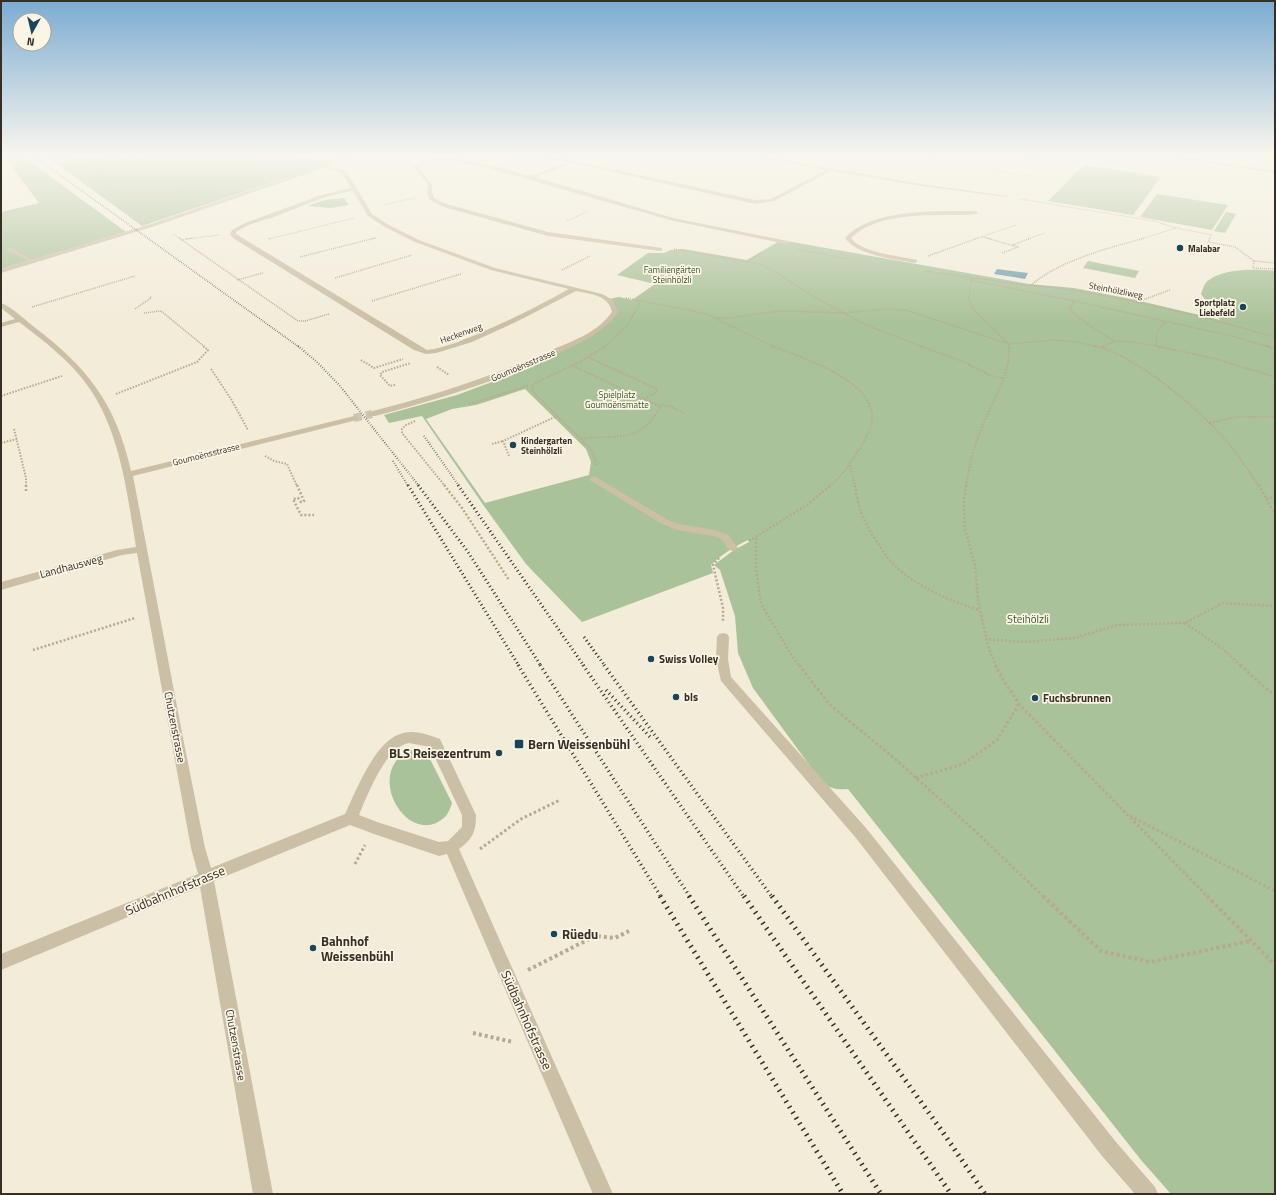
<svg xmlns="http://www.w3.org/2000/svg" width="1276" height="1195" viewBox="0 0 1276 1195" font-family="'Titillium Web',sans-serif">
  <rect width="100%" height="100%" fill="#f2ecd9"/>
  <path fill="#aac299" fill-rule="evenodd" d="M 3,155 L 21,155 L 126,232 L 1,269 L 1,212 L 39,203 Z
    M 43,155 L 286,155 L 324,161 L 329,160 L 335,161 L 354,155 L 142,226 L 64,169 Z
    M 1084,165 L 1161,177 L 1133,215 L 1048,201 Z
    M 1157,194 L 1228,205 L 1212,230 L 1140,217 Z
    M 344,198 L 349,205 L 331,208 L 307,206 L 325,200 Z
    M 1226,212 L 1236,214 L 1225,233 L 1214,231 Z
    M 781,240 L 1029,284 L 1074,288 L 1136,300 L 1220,320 L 1201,294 C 1203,289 1204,283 1209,280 C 1225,268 1256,269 1275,271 L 1275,1194 L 1171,1194 L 1141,1160 L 848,789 C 837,790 830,789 821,781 L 753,688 L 738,653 L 735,616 L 720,570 L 714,565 L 734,550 L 749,542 L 748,540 C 734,547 723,553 711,565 L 713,573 L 582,622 L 526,564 L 484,506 L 422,416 L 389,423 L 384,415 L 457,395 L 532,367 L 548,356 L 602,328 L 611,321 L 616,312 L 609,299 L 619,297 L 632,300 L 655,284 L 617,275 L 648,253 L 664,253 L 671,250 L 683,249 L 747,260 ZM 525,389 L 586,449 L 591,462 L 589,475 L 485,503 L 426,419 L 452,409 L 476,405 Z
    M 1088,261 L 1139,271 L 1135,278 L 1083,268 Z
    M 411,750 L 419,750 L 427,753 L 452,803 C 449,812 447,817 438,822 C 402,841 365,769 411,750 Z"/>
  <path fill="#77a0b0" d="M 997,269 L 1028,273 L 1025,279 L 994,274 Z"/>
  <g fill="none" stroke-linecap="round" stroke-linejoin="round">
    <path stroke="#ccc6b5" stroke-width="8" stroke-dasharray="8 4" stroke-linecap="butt" d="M 354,418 L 372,414"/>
    <path stroke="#b6a98f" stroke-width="1" stroke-dasharray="1 1" stroke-linecap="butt" d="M 50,155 L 69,166 L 100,170
      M 67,155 L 78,160 L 103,160
      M 107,155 L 103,158 L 103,161 L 119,164
      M 221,155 L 227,158
      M 909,155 L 962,164 L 972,155
      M 1000,155 L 1019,159
      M 164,157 L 171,155
      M 129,158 L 124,160 L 118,167 L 124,171 L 145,174
      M 628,158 L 638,155
      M 77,159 L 92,155
      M 1036,159 L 1041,155
      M 124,161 L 161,157
      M 1132,164 L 1139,155
      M 119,167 L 95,173 L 93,177 L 113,191 L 124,194 L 125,195 L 120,202 L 133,215
      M 992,170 L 1029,176
      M 952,174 L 962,169 L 969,168 L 992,170 L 1009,161 L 1036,159 L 1045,163 L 1025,180
      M 125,194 L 169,192 L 189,188 L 216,187
      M 1020,199 L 1154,221 L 1176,228 L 1212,235 L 1209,239
      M 382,205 L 415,198
      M 1,213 L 42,204
      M 567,221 L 588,211
      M 173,234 L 181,239
      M 982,237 L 991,239
      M 186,239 L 219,235
      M 269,239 L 354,218
      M 371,239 L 377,238
      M 975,239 L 1016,225
      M 1028,239 L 1045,233
      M 1141,239 L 1176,228"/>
    <path stroke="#b6a98f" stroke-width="1.5" stroke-dasharray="1 1" stroke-linecap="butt" d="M 179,238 L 298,321 L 305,321 L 329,314
      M 987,238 L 1018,247 L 1002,253
      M 1210,238 L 1208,242 L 1235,247 L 1254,261 L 1275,263
      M 269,239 L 271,238
      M 181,240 L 193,238
      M 1013,245 L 1031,238
      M 674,249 L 764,265 L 816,298 L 866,325 L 923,347
      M 797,249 L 849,259
      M 928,256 L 978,238
      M 300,257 L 375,238
      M 748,261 L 761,253
      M 1254,261 L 1253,268 L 1275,269
      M 562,270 L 590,256
      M 925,271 L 1016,284 L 1059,288 L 1113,297 L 1195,315 L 1275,337
      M 335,278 L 412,255
      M 971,278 L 969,299 L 973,309 L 1009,344 L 1009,347
      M 237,280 L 263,273
      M 970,280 L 1074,301 L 1232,336 L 1269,347
      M 1031,285 C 1061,260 1108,248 1145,238
      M 626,298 L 694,311 L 711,316 L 774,347
      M 372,301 L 461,274
      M 1074,301 L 1070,309 C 1082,323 1099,331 1114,341
      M 1137,302 L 1170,290
      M 32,307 L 135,276
      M 135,309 L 151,298 L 150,296
      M 144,313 L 161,311 L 205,347
      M 717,318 L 730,318 L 779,311 L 844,313 L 885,309 L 906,310 L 1009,344 L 1053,340 L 1076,342 L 1099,347
      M 1156,345 L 1157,332 L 1165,322
      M 604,347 L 627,326 L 639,305 L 638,301
      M 1103,347 L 1114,341 L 1133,342 L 1161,347"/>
    <path stroke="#b6a98f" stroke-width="2" stroke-dasharray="1.5 1.5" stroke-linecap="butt" d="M 772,346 C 801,358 875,379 872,420 C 871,430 865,439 860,448 C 851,462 843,475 830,486
      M 920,346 L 964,362 L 994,377 L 1003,378
      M 1095,346 C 1137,356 1201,410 1229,444 C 1240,457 1249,472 1259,486
      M 1157,346 L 1216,359 L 1275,377
      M 1266,346 L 1275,349
      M 1103,347 L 1105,346
      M 590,358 L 657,389 L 657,392 L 644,399
      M 361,360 L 374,368 L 403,359
      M 573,366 L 657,405 L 669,406 L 684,413
      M 437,367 L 449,375
      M 211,369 L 231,399 L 248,430
      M 395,385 L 390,386 L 380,375 L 382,372 L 411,363
      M 116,394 L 197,362 L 208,350 L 203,346
      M 1,396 L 62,376
      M 469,404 L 528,386
      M 415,421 L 406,425 L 402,429 L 402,433 L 445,486
      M 1210,423 L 1237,417 L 1275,417
      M 14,429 L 26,478 L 26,486
      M 581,439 C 620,433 638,446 661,406
      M 1,443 L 17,439
      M 492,444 L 503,441
      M 265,456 L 274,461 L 287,464 L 297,486
      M 509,456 L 503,441 L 557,416
      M 595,465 L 596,461 L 591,449 L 535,394 L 532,389 L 533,385 L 537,382 L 580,362 L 606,346
      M 850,465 L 855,486
      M 966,486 C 969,466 974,446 982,427 C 992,401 1011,375 1009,346"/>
    <path stroke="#b6a98f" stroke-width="2.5" stroke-dasharray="2 2" stroke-linecap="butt" d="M 26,485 L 26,493
      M 297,485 L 304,501 L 301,502 L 298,498 L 293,499 L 301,515 L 314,515
      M 444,485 L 462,508 L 509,580
      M 855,485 C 858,508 863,520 875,539 C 881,547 886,557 893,564 C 917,587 948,600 979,610
      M 966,485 L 964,502 L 965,529 L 975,565 L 978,600 L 983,624 L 989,649 L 996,666
      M 1259,485 L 1275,515
      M 1266,498 L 1275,498
      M 756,538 L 756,570 L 761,604 L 792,656 L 799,666
      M 749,541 L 807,505 L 831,485
      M 719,558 L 713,565 L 723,608 L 723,621
      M 1185,623 L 1223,649 L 1241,666
      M 985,639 L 1023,642 L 1075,638 L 1117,625 L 1185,623 L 1223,603 L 1275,606
      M 33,650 L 135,618"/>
    <path stroke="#b6a98f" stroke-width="3" stroke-dasharray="2.5 2.5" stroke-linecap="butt" d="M 799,665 L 830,705 L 894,758 L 974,830 L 1044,897
      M 995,665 L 1004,681 L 1019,704 L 1208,897
      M 1240,665 L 1269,691 L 1275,694
      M 916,778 L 963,764 L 997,740 L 1019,704
      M 1130,816 L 1275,891
      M 480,849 L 521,819 L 560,800
      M 355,864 L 365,845"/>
    <path stroke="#b6a98f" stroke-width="4" stroke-dasharray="3 3" stroke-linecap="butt" d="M 1043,896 L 1101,951 L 1150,962 L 1250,941
      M 1207,896 L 1275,965
      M 528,970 L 595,936 L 615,938 L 629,931
      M 473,1033 L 513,1042"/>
    <path fill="#cbbfa5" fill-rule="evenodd" d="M 975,211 L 977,212 L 977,214 C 968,215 958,215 949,215 C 917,215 875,215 851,238 C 862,253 899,256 917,260 L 917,262 L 915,263 C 895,259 858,256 845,238 C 871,208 938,211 975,211 Z
      M 7,248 L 11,248 L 37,262 L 32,263 L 7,250 Z
      M 594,476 L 668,520 L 679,524 L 715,530 L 729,535 L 738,548 L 733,551 L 729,550 L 721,539 L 713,536 L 677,530 L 662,524 L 591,481 L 589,479 Z
      M 723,633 L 727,634 L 729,637 L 728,659 L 731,677 L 866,828 L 1116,1142 L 1155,1187 L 1158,1194 L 1135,1194 L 1102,1156 L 856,838 L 721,681 L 716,659 L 717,637 L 719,634 Z"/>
    <path fill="#cbbfa5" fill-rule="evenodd" d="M 526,155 L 539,155 L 580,162 L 755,200 L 771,199 L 826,170 L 744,155 L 756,155 L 921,184 L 1008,196 L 1006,197 L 921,186 L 831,171 L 774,201 L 755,204 L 573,163 L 535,177 L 673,218 L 788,241 L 788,243 L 786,244 L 670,220 L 488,168 L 453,162 L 437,161 L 425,163 L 418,167 L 432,184 L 432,193 L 434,198 L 443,203 L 548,232 L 662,248 L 662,250 L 660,251 L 548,236 L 444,207 L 430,200 L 427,193 L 428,184 L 413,167 C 435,149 481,163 506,169 C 513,171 523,176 530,175 C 538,175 559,166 568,162 Z
      M 1157,155 L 1170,155 L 1275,171 L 1275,173 Z
      M 326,166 L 346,171 L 372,214 L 389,225 L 419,240 L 495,268 L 602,294 L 613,300 L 618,312 C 603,334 580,343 556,354 C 498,381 437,400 375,416 L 369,416 L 368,414 L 369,412 C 433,396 494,376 554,349 C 575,340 598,332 612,312 C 609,295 590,294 576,291 L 518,321 L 472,342 L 436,353 L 426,354 L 414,350 L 233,238 L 230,234 L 232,230 L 245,223 L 321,195 L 351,188 L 342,173 L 324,168 ZM 353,191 L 368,216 L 385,227 L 415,242 L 491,270 L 569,289 C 540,305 511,320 480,333 C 463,340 445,348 427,350 L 236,234 L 236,232 C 248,224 261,221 274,217 C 300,207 325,195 353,191 Z
      M 1,303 C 12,307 24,319 33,326 C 87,367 116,403 131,471 L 354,416 L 358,418 L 357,420 L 133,476 L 184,743 L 205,848 L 211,868 L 345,814 C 357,789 375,740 403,733 C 416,730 428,735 440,739 L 476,815 C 476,831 473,839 459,849 L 613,1194 L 593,1194 L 447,854 L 439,856 L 374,834 L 350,825 L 214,881 L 273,1194 L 253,1194 L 200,887 L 1,970 L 1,954 L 198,874 L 191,848 L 137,553 L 122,555 L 1,590 L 1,582 L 117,550 L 136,547 C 127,493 121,435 90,389 C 72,362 45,342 19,322 L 1,327 L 1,323 L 15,319 L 1,308 ZM 409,743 L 430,747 L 462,815 L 462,827 L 448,841 L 439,842 L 377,822 L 359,815 C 367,796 386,746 409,743 Z"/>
    <path fill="#cbbfa5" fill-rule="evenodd" d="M 354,155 L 361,155 L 155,226 L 1,273 L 1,269 L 151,224 Z"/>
    <path stroke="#362f26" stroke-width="1.5" stroke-dasharray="0.5 1.5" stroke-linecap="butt" d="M 32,155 L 299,347"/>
    <path stroke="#362f26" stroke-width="2" stroke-dasharray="0.5 2" stroke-linecap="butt" d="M 298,346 L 317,362 L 340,386 L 419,486
      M 424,436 L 459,486
      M 393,461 L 408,486"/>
    <path stroke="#362f26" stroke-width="3" stroke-dasharray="1 3" stroke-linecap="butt" d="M 408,485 L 519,666
      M 418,485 L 468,552 L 541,666
      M 458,485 L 584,666
      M 584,637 L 605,666"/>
    <path stroke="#362f26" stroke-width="3.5" stroke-dasharray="1 3.5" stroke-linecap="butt" d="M 518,665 L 661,897
      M 540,665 L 690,897
      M 583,665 L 744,897
      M 604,665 L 772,897
      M 606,690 L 651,738"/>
    <path stroke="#362f26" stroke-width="5" stroke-dasharray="1.5 5" stroke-linecap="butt" d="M 660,896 L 843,1194
      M 689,896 L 881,1194
      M 744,896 L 951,1194
      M 772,896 L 942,1131 L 985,1194"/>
  </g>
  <linearGradient id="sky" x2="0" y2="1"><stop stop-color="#7bacd2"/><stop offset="0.48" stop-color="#f9f6ee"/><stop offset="1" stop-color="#f9f6ee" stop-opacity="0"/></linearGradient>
  <rect width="1276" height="323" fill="url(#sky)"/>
  <g fill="#1b4659" stroke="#faf5e5" stroke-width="1.5">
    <circle cx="1180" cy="248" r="4"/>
    <circle cx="1243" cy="307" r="4"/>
    <circle cx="513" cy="445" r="4"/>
    <circle cx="651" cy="659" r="4"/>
    <circle cx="676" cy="697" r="4"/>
    <circle cx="1035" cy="698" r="4"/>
    <rect x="514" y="739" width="10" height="10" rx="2"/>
    <circle cx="499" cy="753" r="4"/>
    <circle cx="554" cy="934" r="4"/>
    <circle cx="313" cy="948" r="4"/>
  </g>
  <g text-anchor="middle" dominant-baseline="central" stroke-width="3.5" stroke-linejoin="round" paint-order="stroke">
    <g font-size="9" font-weight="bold" fill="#362f26" stroke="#faf5e5" text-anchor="start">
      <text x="1188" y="248">Malabar</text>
      <text x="1235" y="302" text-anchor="end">Sportplatz<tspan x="1235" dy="10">Liebefeld</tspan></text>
      <text x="521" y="440">Kindergarten<tspan x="521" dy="10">Steinhölzli</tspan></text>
    </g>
    <g font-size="9" fill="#3b5529" stroke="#faf5e5">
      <text x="672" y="269">Familiengärten<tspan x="672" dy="10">Steinhölzli</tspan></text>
      <text x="617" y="394">Spielplatz<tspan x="617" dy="10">Goumoënsmatte</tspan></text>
    </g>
    <g font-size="9" fill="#362f26" stroke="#faf5e5">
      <text transform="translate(1116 290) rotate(11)">Steinhölzliweg</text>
      <text transform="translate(461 333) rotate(-20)">Heckenweg</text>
      <text transform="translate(523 365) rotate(-23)">Goumoënsstrasse</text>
      <text transform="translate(206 454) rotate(-14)">Goumoënsstrasse</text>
    </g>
    <g font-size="11" fill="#362f26" stroke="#faf5e5">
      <text transform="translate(71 566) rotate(-15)">Landhausweg</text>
      <text transform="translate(175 727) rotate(79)">Chutzenstrasse</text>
      <text transform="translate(236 1045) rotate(80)">Chutzenstrasse</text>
    </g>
    <g font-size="11" fill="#3b5529" stroke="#faf5e5">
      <text x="1028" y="619">Steihölzli</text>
    </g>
    <g font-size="11" font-weight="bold" fill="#362f26" stroke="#faf5e5" text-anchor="start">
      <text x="659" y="659">Swiss Volley</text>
      <text x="684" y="697">bls</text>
      <text x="1043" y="698">Fuchsbrunnen</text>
    </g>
    <g font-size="13" font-weight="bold" fill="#362f26" stroke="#faf5e5" text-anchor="start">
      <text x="528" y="744">Bern Weissenbühl</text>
      <text x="491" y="753" text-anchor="end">BLS Reisezentrum</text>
      <text x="562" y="934">Rüedu</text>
      <text x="321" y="941">Bahnhof<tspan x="321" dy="15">Weissenbühl</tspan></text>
    </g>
    <g font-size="13" fill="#362f26" stroke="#faf5e5">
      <text transform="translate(175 890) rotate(-23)">Südbahnhofstrasse</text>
      <text transform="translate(527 1020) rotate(66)">Südbahnhofstrasse</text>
    </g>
  </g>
  <rect width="1276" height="1195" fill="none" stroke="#362f26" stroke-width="4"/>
  <g transform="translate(32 32) rotate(188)"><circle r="19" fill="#faf5e5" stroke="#aca699"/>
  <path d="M0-3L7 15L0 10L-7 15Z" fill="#1b4659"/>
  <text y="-6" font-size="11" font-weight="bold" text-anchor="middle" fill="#362f26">N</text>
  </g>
</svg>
